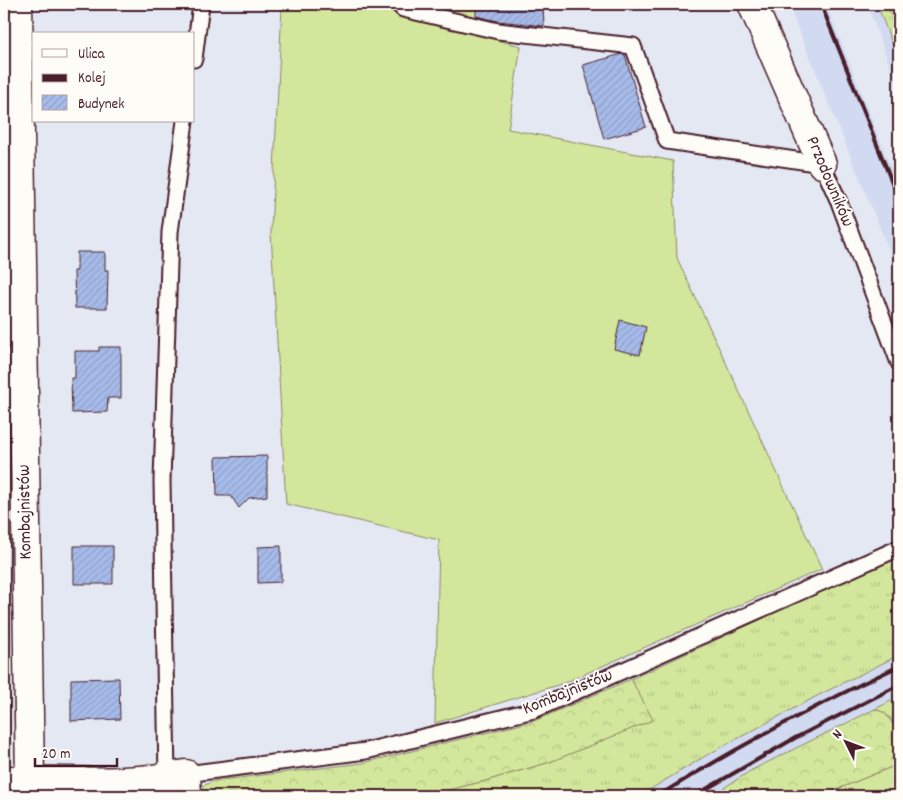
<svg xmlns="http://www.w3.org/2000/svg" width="903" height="800" viewBox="0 0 903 800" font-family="Dekko,sans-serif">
  <defs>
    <pattern id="grass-tufts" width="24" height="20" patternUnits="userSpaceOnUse" patternTransform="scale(1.25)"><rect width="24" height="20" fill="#d3e79c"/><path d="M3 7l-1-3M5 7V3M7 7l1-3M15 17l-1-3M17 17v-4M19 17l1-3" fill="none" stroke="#b7c687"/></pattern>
    <pattern id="forest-crowns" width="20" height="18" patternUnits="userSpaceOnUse" patternTransform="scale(1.25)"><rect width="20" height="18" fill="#d3e79c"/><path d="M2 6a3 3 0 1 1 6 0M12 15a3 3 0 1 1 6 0" fill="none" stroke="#b7c687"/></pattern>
    <pattern id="building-hatch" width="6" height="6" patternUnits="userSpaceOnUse" patternTransform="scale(1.25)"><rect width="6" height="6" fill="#a6bbe9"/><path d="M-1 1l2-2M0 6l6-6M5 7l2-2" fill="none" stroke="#90a0c8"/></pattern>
  </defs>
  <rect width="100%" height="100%" fill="#e3e8f3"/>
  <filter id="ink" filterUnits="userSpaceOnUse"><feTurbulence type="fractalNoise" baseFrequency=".02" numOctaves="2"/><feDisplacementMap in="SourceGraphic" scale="10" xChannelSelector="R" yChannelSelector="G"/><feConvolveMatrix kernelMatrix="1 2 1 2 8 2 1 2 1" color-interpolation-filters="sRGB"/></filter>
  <g filter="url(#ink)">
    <path fill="#d1daf0" d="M 788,4 L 826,4 L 899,188 L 899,274 Z
      M 867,4 L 877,4 L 899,62 L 899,90 Z
      M 899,655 L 899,697 L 752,770 L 711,796 L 639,796 L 707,755 L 817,696 Z"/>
    <path fill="url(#grass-tufts)" stroke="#8e8364" d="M 877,4 L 887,4 L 899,37 L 899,62 Z
      M 899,556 L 899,655 L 817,696 L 707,755 L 639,796 L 423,796 L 485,781 L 550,762 L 652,720 L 631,679 Z
      M 899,697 L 899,747 C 894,740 897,736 895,728 C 893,718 884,712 875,709 Z"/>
    <path fill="url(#forest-crowns)" stroke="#8e8364" d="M 631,679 L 653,720 L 550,762 L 485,781 L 423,796 L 196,796 L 200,787 L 214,781 L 363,763 L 534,721 Z
      M 875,709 L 885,713 L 895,727 L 895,741 L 899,747 L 899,764 L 821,796 L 711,796 L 752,770 Z
      M 4,790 L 157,791 L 167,796 L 4,796 Z"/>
    <path fill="#d3e79c" stroke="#8e8364" d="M 278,4 L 503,4 L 496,40 L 521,46 L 508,129 L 673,161 L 677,258 L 822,569 L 564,683 L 435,723 L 439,540 L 286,504 L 271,232 L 282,7 Z
      M 899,764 L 899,796 L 821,796 Z"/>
    <path fill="url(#building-hatch)" stroke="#4a1f2b" d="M 476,4 L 543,4 L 544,26 L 498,21 L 476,16 Z
      M 622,54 L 625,55 L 646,127 L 604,139 L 583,65 Z
      M 77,252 L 105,252 L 105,270 L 108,270 L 107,308 L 75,308 L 74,271 L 77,271 Z
      M 620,320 L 646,327 L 640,355 L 614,349 Z
      M 99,347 L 121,347 L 121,398 L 108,398 L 107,412 L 72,413 L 71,378 L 75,378 L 75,351 L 99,351 Z
      M 267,456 L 267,496 L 249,498 L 239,508 L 231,496 L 217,496 L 216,457 Z
      M 74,546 L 113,546 L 113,584 L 74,584 Z
      M 281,546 L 281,582 L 258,583 L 258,547 Z
      M 119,678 L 120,719 L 71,721 L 71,679 Z"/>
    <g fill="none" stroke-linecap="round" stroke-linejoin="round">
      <g stroke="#4a1f2b" stroke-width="19">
        <path id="service" d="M 398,4 L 403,9 L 498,31 L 633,46 L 667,141 L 822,164 L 839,202 L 899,363
          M 194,59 L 201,4
          M 186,774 L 366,751 L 534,710 L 899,548
          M 167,778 L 162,481 L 170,232 L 185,121"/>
      </g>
      <g stroke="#4a1f2b" stroke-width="31">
        <path id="minor" d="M 18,4 L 30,780
          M 752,4 L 822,164
          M 4,780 C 64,780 127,786 186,774 L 187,796"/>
      </g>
      <use href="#service" stroke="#fdfcf7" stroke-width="15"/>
      <use href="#minor" stroke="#fdfcf7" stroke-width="28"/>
      <path stroke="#4a1f2b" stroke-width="4" d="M 821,4 L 899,200
        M 658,796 C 735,748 816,705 899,666
        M 694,796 L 795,738 L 899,685"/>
    </g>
  </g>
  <g text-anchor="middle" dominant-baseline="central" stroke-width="4" stroke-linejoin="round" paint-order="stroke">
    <g font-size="18" fill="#4a1f2b" stroke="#fdfcf7">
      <text transform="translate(829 182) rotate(67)">Przodowników</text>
      <text transform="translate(26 512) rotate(-91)">Kombajnistów</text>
      <text transform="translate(568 693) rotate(-22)">Kombajnistów</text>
    </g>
  </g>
  <rect width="903" height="800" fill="none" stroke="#fdfcf7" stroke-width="20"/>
  <rect x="10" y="10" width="883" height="780" fill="none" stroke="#4a1f2b" stroke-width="2" filter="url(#ink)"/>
  <rect x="32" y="32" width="162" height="90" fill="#fdfcf7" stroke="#b5a4a5"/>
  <rect x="42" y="49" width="25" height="8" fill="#fdfcf7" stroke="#b5a4a5"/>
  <text x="78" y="58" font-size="15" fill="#4a1f2b">Ulica</text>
  <rect x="42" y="74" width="25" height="8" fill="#4a1f2b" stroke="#b5a4a5"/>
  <text x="78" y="82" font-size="15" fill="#4a1f2b">Kolej</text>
  <rect x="42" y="95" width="25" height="15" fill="url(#building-hatch)" stroke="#b5a4a5"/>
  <text x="78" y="108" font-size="15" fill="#4a1f2b">Budynek</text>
  <g transform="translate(846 742) rotate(312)" stroke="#fdfcf7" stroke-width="4" paint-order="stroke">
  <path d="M0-4L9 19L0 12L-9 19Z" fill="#4a1f2b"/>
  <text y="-8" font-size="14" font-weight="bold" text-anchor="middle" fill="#4a1f2b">N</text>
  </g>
  <path d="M35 758v8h82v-8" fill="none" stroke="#4a1f2b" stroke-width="2.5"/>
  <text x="42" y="758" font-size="15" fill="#4a1f2b" stroke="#fdfcf7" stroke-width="4" paint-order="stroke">20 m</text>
</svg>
